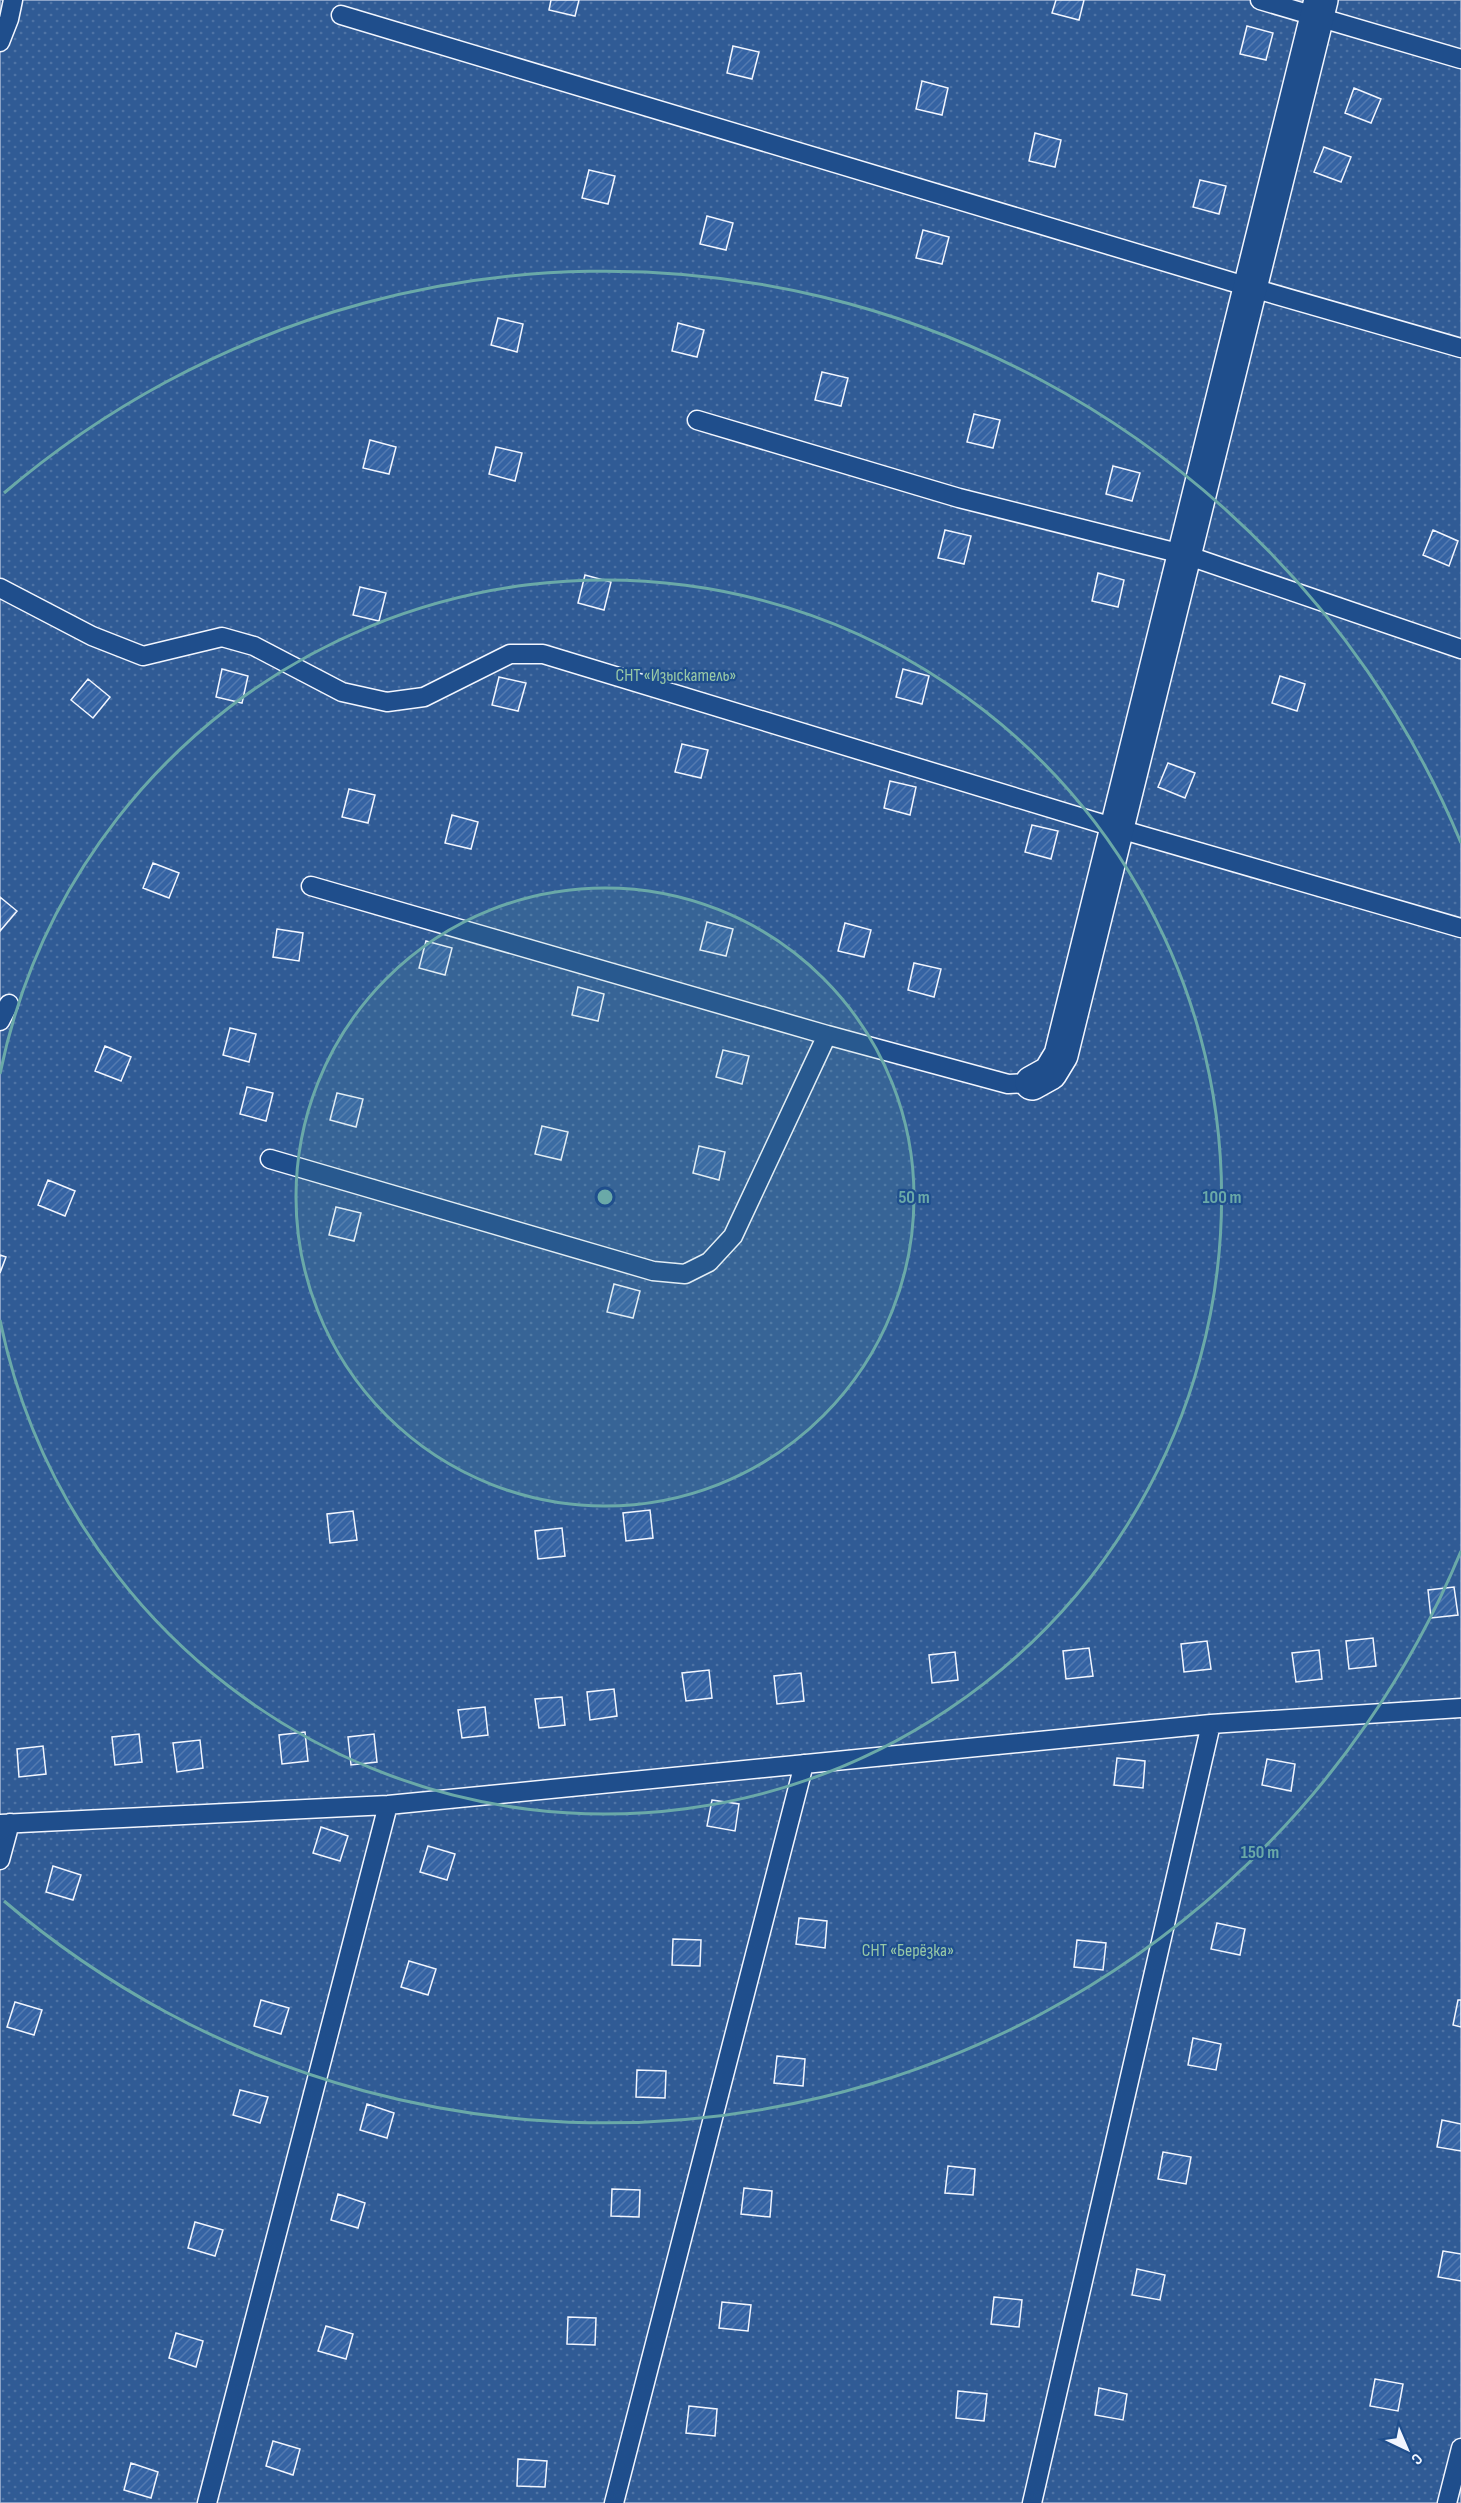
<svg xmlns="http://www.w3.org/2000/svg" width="1461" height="2503" viewBox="0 0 1461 2503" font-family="'Sofia Sans Condensed',sans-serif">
  <defs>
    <pattern id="garden-dots" width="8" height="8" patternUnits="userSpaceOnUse" patternTransform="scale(1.5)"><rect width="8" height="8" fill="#305b95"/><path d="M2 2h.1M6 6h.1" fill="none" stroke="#4e73a5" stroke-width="1.8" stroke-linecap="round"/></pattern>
    <pattern id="building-hatch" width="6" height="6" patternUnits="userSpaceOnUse" patternTransform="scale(1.5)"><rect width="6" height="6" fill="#3563a3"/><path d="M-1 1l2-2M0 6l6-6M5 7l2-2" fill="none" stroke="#537ab1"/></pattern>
  </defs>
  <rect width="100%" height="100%" fill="#1f4e8c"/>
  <path fill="url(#garden-dots)" stroke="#a8bbd7" stroke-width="1.5" d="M 0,0 L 1461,0 L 1461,2503 L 0,2503 Z"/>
  <path fill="url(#building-hatch)" stroke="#f2f6ff" stroke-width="1.5" d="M 551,0 L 579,0 L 575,16 L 549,10 Z
    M 1056,0 L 1084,0 L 1079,20 L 1052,13 Z
    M 1247,26 L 1273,33 L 1266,60 L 1240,54 Z
    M 733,46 L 759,52 L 752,79 L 727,73 Z
    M 922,81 L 948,88 L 942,115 L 916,109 Z
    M 1354,88 L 1381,99 L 1371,123 L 1345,113 Z
    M 1035,133 L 1061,140 L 1055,167 L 1029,161 Z
    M 1324,147 L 1351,157 L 1341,182 L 1314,172 Z
    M 589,170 L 615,176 L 608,204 L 582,198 Z
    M 1200,180 L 1226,186 L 1219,214 L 1193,207 Z
    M 707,216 L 733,223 L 726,250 L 700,244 Z
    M 923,230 L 949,237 L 942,264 L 916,258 Z
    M 498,318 L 523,324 L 517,352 L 491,345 Z
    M 678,323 L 704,330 L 697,357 L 672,351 Z
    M 822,372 L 848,378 L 841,406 L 815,400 Z
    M 974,414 L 1000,420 L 993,448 L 967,442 Z
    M 370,440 L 396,447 L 389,474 L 363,468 Z
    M 496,447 L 522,453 L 515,481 L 489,474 Z
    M 1113,466 L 1140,473 L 1132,501 L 1106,494 Z
    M 945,530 L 971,536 L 964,564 L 938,558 Z
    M 1433,530 L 1458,541 L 1449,566 L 1423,555 Z
    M 1098,573 L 1124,580 L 1118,607 L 1092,601 Z
    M 585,575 L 611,582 L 604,610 L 578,603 Z
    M 360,587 L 386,593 L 379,621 L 353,615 Z
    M 222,669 L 248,676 L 242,703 L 216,697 Z
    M 903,669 L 929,676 L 922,704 L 896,697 Z
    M 1280,676 L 1305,684 L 1297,711 L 1272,703 Z
    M 499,677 L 526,683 L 518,711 L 492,705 Z
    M 88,679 L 110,697 L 93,718 L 71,700 Z
    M 682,744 L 708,750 L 701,778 L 675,772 Z
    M 1168,763 L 1195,773 L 1185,798 L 1158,787 Z
    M 890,781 L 916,787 L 910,815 L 884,808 Z
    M 349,789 L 375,795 L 368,823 L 342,817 Z
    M 452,815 L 478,822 L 471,849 L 445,843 Z
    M 1032,825 L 1058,831 L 1051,859 L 1025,852 Z
    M 153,863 L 179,873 L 169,898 L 143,888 Z
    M 0,897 L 17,911 L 0,931 Z
    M 707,922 L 733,929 L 726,956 L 700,950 Z
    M 845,923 L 871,930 L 864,957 L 838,951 Z
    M 277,929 L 303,933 L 299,961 L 273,957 Z
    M 426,941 L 452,948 L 445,975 L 419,968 Z
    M 914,963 L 941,969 L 934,997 L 908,990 Z
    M 578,987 L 604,994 L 598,1021 L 572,1015 Z
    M 230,1028 L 256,1034 L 249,1062 L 223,1055 Z
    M 105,1046 L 131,1057 L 121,1081 L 95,1071 Z
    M 723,1050 L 749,1056 L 742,1084 L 716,1077 Z
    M 247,1087 L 273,1093 L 266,1121 L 240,1114 Z
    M 337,1093 L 363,1099 L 356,1127 L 330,1120 Z
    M 542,1126 L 568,1132 L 561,1160 L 535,1154 Z
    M 699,1146 L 725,1152 L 719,1180 L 693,1173 Z
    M 48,1180 L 75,1191 L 65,1216 L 38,1205 Z
    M 336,1207 L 361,1213 L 354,1241 L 329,1235 Z
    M 0,1255 L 6,1257 L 0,1273 Z
    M 614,1284 L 640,1291 L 633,1318 L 607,1312 Z
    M 650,1510 L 653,1538 L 626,1541 L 623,1513 Z
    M 353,1511 L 357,1540 L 330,1543 L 327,1514 Z
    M 562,1528 L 565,1556 L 538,1559 L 535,1531 Z
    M 1454,1587 L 1458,1615 L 1431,1618 L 1428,1590 Z
    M 1373,1638 L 1376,1666 L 1349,1669 L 1346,1641 Z
    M 1207,1641 L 1211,1669 L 1184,1672 L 1181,1644 Z
    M 1089,1648 L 1093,1676 L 1066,1679 L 1063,1651 Z
    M 1319,1650 L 1322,1679 L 1296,1682 L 1292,1653 Z
    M 955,1652 L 958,1680 L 932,1683 L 929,1655 Z
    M 709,1670 L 712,1698 L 686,1701 L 682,1673 Z
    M 801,1673 L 804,1701 L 777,1704 L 774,1676 Z
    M 614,1689 L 617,1716 L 590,1720 L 587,1692 Z
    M 562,1697 L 565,1725 L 539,1728 L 535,1699 Z
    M 485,1707 L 488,1735 L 462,1738 L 458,1710 Z
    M 305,1732 L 308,1761 L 282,1764 L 279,1735 Z
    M 139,1734 L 142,1762 L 115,1765 L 112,1737 Z
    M 374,1734 L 377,1762 L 351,1765 L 348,1737 Z
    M 200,1740 L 203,1768 L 177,1772 L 173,1743 Z
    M 43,1746 L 46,1774 L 19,1777 L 17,1749 Z
    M 1117,1758 L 1145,1761 L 1143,1788 L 1114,1785 Z
    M 1267,1759 L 1295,1764 L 1291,1791 L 1262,1785 Z
    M 712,1800 L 739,1804 L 735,1831 L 707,1826 Z
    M 321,1827 L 348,1836 L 340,1861 L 313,1853 Z
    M 428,1846 L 455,1854 L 447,1880 L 420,1872 Z
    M 53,1866 L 81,1875 L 73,1900 L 46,1892 Z
    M 799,1918 L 827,1921 L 825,1948 L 796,1944 Z
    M 1217,1923 L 1245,1929 L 1240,1955 L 1211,1949 Z
    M 673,1939 L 701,1940 L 700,1966 L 672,1965 Z
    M 1077,1940 L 1106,1943 L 1103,1970 L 1074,1967 Z
    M 409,1961 L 436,1969 L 428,1995 L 401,1987 Z
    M 261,2000 L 289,2008 L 281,2034 L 254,2026 Z
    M 1458,2000 L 1461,2000 L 1461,2027 L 1453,2025 Z
    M 15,2002 L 42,2010 L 34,2035 L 7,2027 Z
    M 1193,2038 L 1221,2044 L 1216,2070 L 1188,2065 Z
    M 777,2056 L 805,2059 L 803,2086 L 774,2083 Z
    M 637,2070 L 666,2071 L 665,2098 L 636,2097 Z
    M 240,2090 L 268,2097 L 260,2123 L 233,2115 Z
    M 367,2104 L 394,2113 L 387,2138 L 360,2130 Z
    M 1442,2120 L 1461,2124 L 1461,2151 L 1437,2147 Z
    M 1163,2152 L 1191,2157 L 1186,2184 L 1158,2179 Z
    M 948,2166 L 975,2169 L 973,2195 L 945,2193 Z
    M 744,2188 L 772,2191 L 770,2217 L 741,2214 Z
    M 612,2189 L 640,2190 L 639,2217 L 611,2216 Z
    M 338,2194 L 365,2203 L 358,2228 L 331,2220 Z
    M 195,2222 L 223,2230 L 215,2256 L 188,2248 Z
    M 1443,2251 L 1461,2254 L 1461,2281 L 1438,2277 Z
    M 1137,2269 L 1165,2275 L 1160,2300 L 1132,2295 Z
    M 994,2297 L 1022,2300 L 1019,2327 L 991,2324 Z
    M 722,2302 L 751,2305 L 748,2331 L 719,2328 Z
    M 568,2317 L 596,2318 L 595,2345 L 567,2344 Z
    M 326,2326 L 353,2334 L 346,2359 L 318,2351 Z
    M 176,2333 L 203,2341 L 196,2367 L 169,2358 Z
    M 1375,2379 L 1403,2384 L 1398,2411 L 1370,2406 Z
    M 1099,2388 L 1127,2394 L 1123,2420 L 1095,2415 Z
    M 958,2391 L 987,2394 L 984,2421 L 956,2418 Z
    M 689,2406 L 717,2409 L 715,2436 L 686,2433 Z
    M 273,2441 L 300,2449 L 293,2475 L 266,2466 Z
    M 518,2459 L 547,2461 L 545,2487 L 517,2486 Z
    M 131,2463 L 158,2472 L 151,2498 L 124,2490 Z"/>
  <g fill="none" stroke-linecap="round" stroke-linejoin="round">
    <g stroke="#f2f6ff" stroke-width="21">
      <path id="service" d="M 1260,0 L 1461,59
        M 341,15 L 1249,287 L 1461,348
        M 0,42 L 9,19 L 13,0
        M 697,420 L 959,498 L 1186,555 L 1461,649
        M 0,588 L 92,636 L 143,656 L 222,637 L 254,646 L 342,692 L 387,702 L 424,697 L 510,654 L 543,654 L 1116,828 L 1461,928
        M 311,886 L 827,1035
        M 0,1021 L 9,1004
        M 270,1159 L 653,1271 L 685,1274 L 709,1262 L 733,1236 L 827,1035 L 1008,1084 L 1032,1083
        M 0,1824 L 388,1805 L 1211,1724 L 1461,1708
        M 0,1860 L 10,1823
        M 207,2503 L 388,1805
        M 614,2503 L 804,1764
        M 1032,2503 L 1211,1724
        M 1447,2503 L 1461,2448"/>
    </g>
    <g stroke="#f2f6ff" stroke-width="36">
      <path id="minor" d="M 1032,1083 L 1050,1073 L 1061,1055 L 1321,0"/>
    </g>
    <use href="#service" stroke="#1f4e8c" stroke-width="18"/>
    <use href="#minor" stroke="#1f4e8c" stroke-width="33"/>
  </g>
  <circle cx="605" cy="1197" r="309" fill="#6aa9a8" fill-opacity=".12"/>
  <g fill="none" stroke="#6aa9a8" stroke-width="3">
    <circle cx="605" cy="1197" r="309"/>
    <path d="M0 1074A617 617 0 1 1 0 1320"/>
    <path d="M1461 1551A926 926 0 0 1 4 1901M4 493A926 926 0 0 1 1461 843"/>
  </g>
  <g text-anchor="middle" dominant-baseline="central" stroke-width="4.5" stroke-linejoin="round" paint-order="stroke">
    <g font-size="18" fill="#97c8a6" stroke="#1f4e8c">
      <text x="676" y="675">СНТ «Изыскатель»</text>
      <text x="908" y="1950">СНТ «Берёзка»</text>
    </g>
  </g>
  <circle cx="605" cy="1197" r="9" fill="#6aa9a8" stroke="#1f4e8c" stroke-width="3"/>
  <g font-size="18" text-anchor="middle" font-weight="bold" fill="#6aa9a8" stroke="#1f4e8c" stroke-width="4.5" stroke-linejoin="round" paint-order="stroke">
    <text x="914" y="1203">50 m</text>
    <text x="1222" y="1203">100 m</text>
    <text x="1260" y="1858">150 m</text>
  </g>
  <g transform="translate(1407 2449) rotate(136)" stroke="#1f4e8c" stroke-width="4.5" paint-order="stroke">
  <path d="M0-4.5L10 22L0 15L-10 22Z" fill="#f2f6ff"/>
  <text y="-9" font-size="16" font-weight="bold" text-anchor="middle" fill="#f2f6ff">С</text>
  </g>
</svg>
